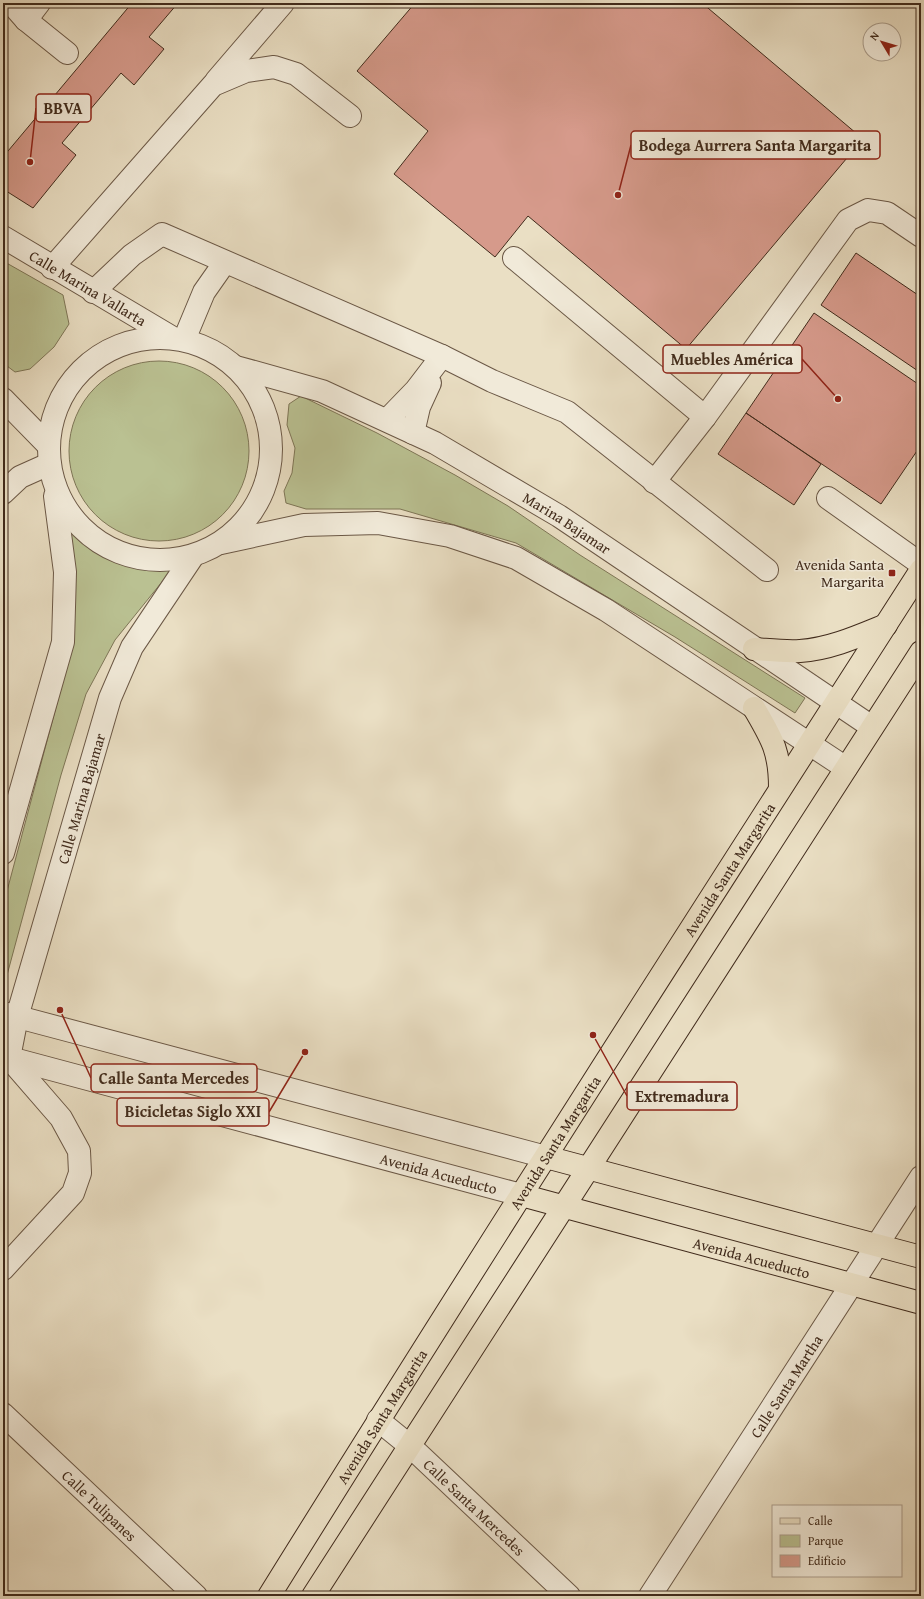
<svg xmlns="http://www.w3.org/2000/svg" width="924" height="1599" viewBox="0 0 924 1599" font-family="'Gentium Book Plus',serif">
  <rect width="100%" height="100%" fill="#eadfc4"/>
  <filter id="stains"><feTurbulence type="fractalNoise" baseFrequency=".005" numOctaves="4"/><feColorMatrix values="0 0 0 0 .2 0 0 0 0 .09 0 0 0 0 .02 0 0 0 .5 -.17"/></filter>
  <radialGradient id="worn" r=".72"><stop offset=".6" stop-color="#630" stop-opacity="0"/><stop offset="1" stop-color="#630" stop-opacity=".3"/></radialGradient>
  <path fill="#bac192" stroke="#7e7657" d="M 3,261 L 63,295 L 69,324 L 54,347 L 30,369 L 15,372 L 3,363 Z
    M69 451a90 90 0 1 1 180 0a90 90 0 1 1-180 0Z
    M 301,396 L 377,433 L 455,475 L 508,506 L 580,555 L 805,698 L 795,713 L 675,637 L 516,543 L 400,509 L 306,509 L 286,503 L 284,491 L 292,473 L 295,448 L 287,425 L 289,404 Z
    M 67,525 L 102,554 L 133,566 L 174,567 L 115,640 L 86,694 L 61,775 L 3,990 L 3,906 L 71,651 Z"/>
  <path fill="#d69a8b" stroke="#412b1c" d="M 132,3 L 178,3 L 149,37 L 164,49 L 134,85 L 121,73 L 62,143 L 76,155 L 33,208 L 3,189 L 3,157 Z
    M 415,3 L 702,3 L 863,139 L 686,349 L 528,216 L 495,257 L 394,174 L 428,131 L 357,71 Z
    M 856,253 L 921,297 L 921,373 L 821,305 Z
    M 814,313 L 921,386 L 921,445 L 881,504 L 746,413 Z
    M 746,413 L 821,464 L 794,505 L 718,454 Z"/>
  <g fill="none" stroke-linecap="round" stroke-linejoin="round">
    <g stroke="#6b5846" stroke-width="24">
      <g id="minor">
        <path d="M 11,3 L 26,20 L 67,53"/>
        <path d="M 26,20 L 39,3"/>
        <path d="M 216,81 L 283,3"/>
        <path id="s1" d="M 3,237 L 173,338"/>
        <path d="M 514,258 L 705,417"/>
        <path d="M 52,268 L 213,85 L 246,71 L 274,67 L 296,74 L 350,116"/>
        <path d="M 93,292 L 132,255 L 162,234 L 442,356 L 492,381 L 567,412 L 767,570"/>
        <circle cx="160" cy="449" r="111"/>
        <path d="M 184,340 L 204,292 L 225,262"/>
        <path id="s2" d="M 236,367 L 322,391 L 435,443 L 559,516 L 872,727"/>
        <path d="M 3,399 L 48,445"/>
        <path d="M 387,420 L 416,390 L 442,356"/>
        <path d="M 413,433 L 419,407 L 430,383"/>
        <path d="M 654,482 L 705,417 L 848,220 L 868,210 L 887,213 L 921,236"/>
        <path d="M 3,493 L 20,477 L 49,464"/>
        <path d="M 828,498 L 921,564"/>
        <path d="M 221,543 L 304,525 L 378,523 L 450,536 L 516,558 L 606,610 L 846,768"/>
        <path d="M 3,853 L 63,642 L 65,572 L 55,496"/>
        <path d="M 3,1013 L 546,1157"/>
        <path id="s3" d="M 6,1057 L 521,1195"/>
        <path id="s4" d="M 3,1269 L 73,1193 L 80,1173 L 79,1151 L 61,1118 L 9,1058 L 17,1017 L 110,698 L 132,647 L 193,556"/>
        <path id="s5" d="M 3,1414 L 196,1596"/>
        <path id="s6" d="M 378,1420 L 410,1446 L 569,1596"/>
        <path id="s7" d="M 650,1596 L 921,1177"/>
      </g>
    </g>
    <g stroke="#412b1c" stroke-width="24">
      <g id="major">
        <path d="M 754,649 C 769,650 785,652 800,651 C 830,649 859,636 886,625"/>
        <path d="M 754,708 C 772,739 780,751 780,788"/>
        <path d="M 546,1157 L 921,1257"/>
        <path id="s8" d="M 521,1195 L 921,1303"/>
        <path id="s9" d="M 269,1596 C 483,1252 702,911 921,570"/>
        <path d="M 313,1596 L 921,652"/>
      </g>
    </g>
    <use href="#minor" stroke="#f1ead9" stroke-width="22"/>
    <use href="#major" stroke="#eadfc4" stroke-width="22"/>
  </g>
  <rect fill="#8f2418" stroke="#f1ead9" stroke-width="1.5" x="888" y="569" width="8" height="8" rx="2"/>
  <g text-anchor="middle" dominant-baseline="central" stroke-width="3" stroke-linejoin="round" paint-order="stroke">
    <g font-size="15" fill="#412b1c" stroke="#f1ead9">
      <text stroke="none"><textPath href="#s1" startOffset="99">Calle Marina Vallarta</textPath></text>
      <text stroke="none"><textPath href="#s2" startOffset="368">Marina Bajamar</textPath></text>
      <text stroke="none"><textPath href="#s4" startOffset="533">Calle Marina Bajamar</textPath></text>
      <text stroke="none"><textPath href="#s9" startOffset="860">Avenida Santa Margarita</textPath></text>
      <text stroke="none"><textPath href="#s9" startOffset="536">Avenida Santa Margarita</textPath></text>
      <text stroke="none"><textPath href="#s3" startOffset="448">Avenida Acueducto</textPath></text>
      <text stroke="none"><textPath href="#s8" startOffset="239">Avenida Acueducto</textPath></text>
      <text stroke="none"><textPath href="#s7" startOffset="250">Calle Santa Martha</textPath></text>
      <text stroke="none"><textPath href="#s9" startOffset="212">Avenida Santa Margarita</textPath></text>
      <text stroke="none"><textPath href="#s5" startOffset="133">Calle Tulipanes</textPath></text>
      <text stroke="none"><textPath href="#s6" startOffset="130">Calle Santa Mercedes</textPath></text>
    </g>
    <g font-size="15" fill="#412b1c" stroke="#f1ead9" text-anchor="end">
      <text x="884" y="564">Avenida Santa<tspan x="884" dy="17">Margarita</tspan></text>
    </g>
  </g>
  <path fill="none" stroke="#8f2418" stroke-width="1.5" d="M30 162L36 108M618 195L631 145M838 399L802 359M60 1010L91 1078M593 1035L627 1096M305 1052L269 1112"/>
  <g fill="#8f2418" stroke="#f1ead9" stroke-width="1.5">
    <circle cx="30" cy="162" r="4"/>
    <circle cx="618" cy="195" r="4"/>
    <circle cx="838" cy="399" r="4"/>
    <circle cx="60" cy="1010" r="4"/>
    <circle cx="593" cy="1035" r="4"/>
    <circle cx="305" cy="1052" r="4"/>
  </g>
  <g fill="#f1ead9" stroke="#8f2418" stroke-width="1.5">
    <rect x="36" y="94" width="55" height="28" rx="4"/>
    <rect x="631" y="131" width="249" height="28" rx="4"/>
    <rect x="663" y="345" width="139" height="28" rx="4"/>
    <rect x="91" y="1064" width="166" height="28" rx="4"/>
    <rect x="627" y="1082" width="110" height="28" rx="4"/>
    <rect x="117" y="1098" width="152" height="28" rx="4"/>
  </g>
  <g font-size="16" text-anchor="middle" font-weight="bold" fill="#412b1c">
    <text x="63" y="114">BBVA</text>
    <text x="755" y="151">Bodega Aurrera Santa Margarita</text>
    <text x="732" y="365">Muebles América</text>
    <text x="174" y="1084">Calle Santa Mercedes</text>
    <text x="682" y="1102">Extremadura</text>
    <text x="193" y="1117">Bicicletas Siglo XXI</text>
  </g>
  <rect width="924" height="1599" fill="none" stroke="#eadfc4" stroke-width="16"/>
  <rect x="4" y="4" width="916" height="1591" fill="none" stroke="#412b1c" stroke-width="2"/>
  <rect x="8" y="8" width="908" height="1583" fill="none" stroke="#412b1c"/>
  <rect x="772" y="1505" width="130" height="72" fill="#f1ead9" stroke="#ab9e8d"/>
  <rect x="780" y="1518" width="20" height="6" fill="#eadfc4" stroke="#ab9e8d"/>
  <text x="808" y="1525" font-size="12" fill="#412b1c">Calle</text>
  <rect x="780" y="1535" width="20" height="12" fill="#bac192" stroke="#ab9e8d"/>
  <text x="808" y="1545" font-size="12" fill="#412b1c">Parque</text>
  <rect x="780" y="1555" width="20" height="12" fill="#d69a8b" stroke="#ab9e8d"/>
  <text x="808" y="1565" font-size="12" fill="#412b1c">Edificio</text>
  <g transform="translate(882 42) rotate(308)"><circle r="19" fill="#f1ead9" stroke="#ab9e8d"/>
  <path d="M0-3L7 15L0 10L-7 15Z" fill="#8f2418"/>
  <text y="-6" font-size="11" font-weight="bold" text-anchor="middle" fill="#412b1c">N</text>
  </g>
  <rect width="100%" height="100%" filter="url(#stains)"/>
  <rect width="100%" height="100%" fill="url(#worn)"/>
</svg>
